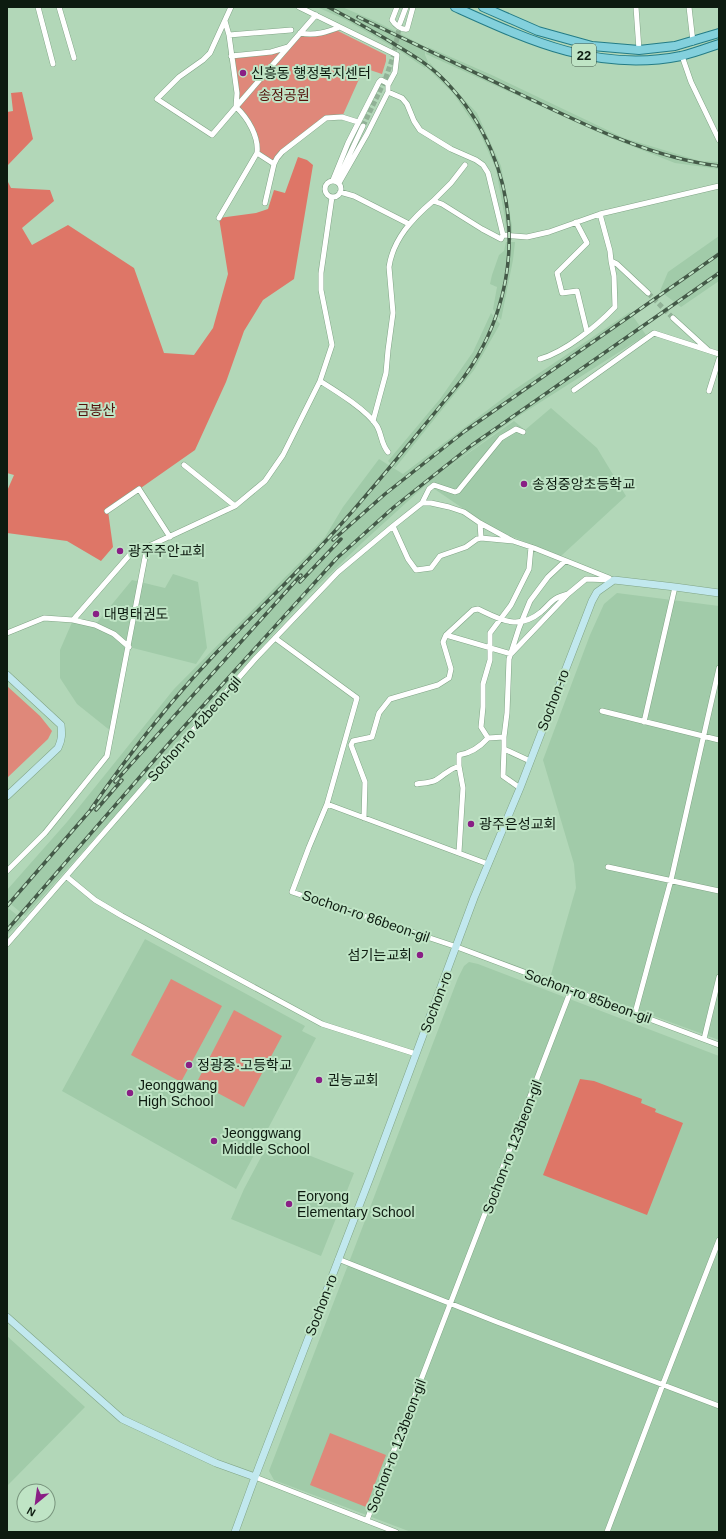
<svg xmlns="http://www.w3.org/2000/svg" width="726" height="1539" viewBox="0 0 726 1539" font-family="Arial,'Noto Sans KR',sans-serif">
  <rect width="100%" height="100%" fill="#b2d7b8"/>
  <path fill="#a1cba9" d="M 317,7 L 342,7 L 375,21 L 426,47 L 425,55 L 428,62 L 425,68 L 400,51 L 346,20 Z
    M 428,47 L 494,76 L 624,138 L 700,161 L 719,162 L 719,169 L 675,163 L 606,136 L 426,54 Z
    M 430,63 L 477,113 L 501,166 L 512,226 L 512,240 L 507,240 L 505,219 L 496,169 L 480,133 L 453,93 L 427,68 Z
    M 719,236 L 719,281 L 681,307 L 660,291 L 668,272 Z
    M 506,242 L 515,242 L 513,260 L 501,320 L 493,309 L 497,287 L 490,284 L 492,275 L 499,255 L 504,251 Z
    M 630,312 L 646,335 L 514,419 L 439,474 L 514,421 L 525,430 L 551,408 L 597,448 L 626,496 L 561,556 L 493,529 L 433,488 L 429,482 L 363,542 L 308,595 L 205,710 L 127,802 L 25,916 L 7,901 L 7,890 L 67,822 L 174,689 L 325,537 L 343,507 L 379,459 L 403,474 L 514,390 Z
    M 491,313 L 500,324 L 474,370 L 395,468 L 388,461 L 440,399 L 473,352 Z
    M 173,574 L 198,582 L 207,648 L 196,664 L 129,647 L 112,732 L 77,704 L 60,678 L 60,650 L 73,620 L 95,625 L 132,580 L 165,588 Z
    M 617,593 L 719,606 L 719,1040 L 550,978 L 576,888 L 574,864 L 543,760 L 590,635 L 604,604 Z
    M 7,907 L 23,920 L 7,935 Z
    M 145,939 L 305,1026 L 302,1031 L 316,1038 L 236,1189 L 62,1091 Z
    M 469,962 L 478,964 L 719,1056 L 719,1532 L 411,1532 L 274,1480 L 269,1471 L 458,978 L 464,966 Z
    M 275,1142 L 354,1173 L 321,1256 L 231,1219 L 244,1189 L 268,1144 Z
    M 7,1336 L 85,1407 L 7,1486 Z"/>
  <path fill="#df887a" d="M 334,29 L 386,55 L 386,61 L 382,74 L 364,68 L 342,117 L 326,118 L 282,152 L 274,164 L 257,153 L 258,146 L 249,124 L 236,107 L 231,56 L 255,54 L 289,47 L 300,33 Z
    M 7,686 L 40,716 L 52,731 L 48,739 L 7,778 Z
    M 171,979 L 222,1006 L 181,1082 L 131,1055 Z
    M 234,1010 L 282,1036 L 244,1107 L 197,1082 Z
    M 330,1433 L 386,1455 L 366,1507 L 310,1485 Z"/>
  <path fill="#de7667" d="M 22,92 L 33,139 L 7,166 L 7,112 L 13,111 L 11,93 Z
    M 298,157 L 307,160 L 313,165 L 294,279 L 263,300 L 244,331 L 226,382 L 195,450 L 108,511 L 113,547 L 101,561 L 67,541 L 7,533 L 7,491 L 14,475 L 7,473 L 7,180 L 11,188 L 50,190 L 54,201 L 22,228 L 32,245 L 68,225 L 134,268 L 164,353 L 194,355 L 213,328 L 228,274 L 219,218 L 256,213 L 268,209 L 274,190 L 285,193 Z
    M 580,1079 L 594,1081 L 642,1099 L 641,1103 L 656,1109 L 655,1112 L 683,1123 L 647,1215 L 543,1175 Z"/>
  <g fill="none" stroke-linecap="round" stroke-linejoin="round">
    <path stroke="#91b196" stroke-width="5" stroke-dasharray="5 2.5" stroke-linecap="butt" d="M 363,126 L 385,80 L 393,57 L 400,24
      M 648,293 L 673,318"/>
    <g stroke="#80a486" stroke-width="6">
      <path id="street" d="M 38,7 L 53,64
        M 59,7 L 74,58
        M 299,7 L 397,55 L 395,72 L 388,85
        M 397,7 L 392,20 C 395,25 401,30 407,29 L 413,7
        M 636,7 L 639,50
        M 689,7 L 693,42
        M 316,15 L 236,107 C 248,118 259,137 257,153 L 274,164 L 277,158 L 282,152 L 326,118 L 342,117 L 358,122
        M 225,21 L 229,35 L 237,93 L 236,107 L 212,135 L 157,99 L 179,77 L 203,60 L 210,53 L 231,7
        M 400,23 L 406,7
        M 300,33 C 315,36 327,32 340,27
        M 229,35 L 291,30
        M 231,56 L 271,52 L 288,47
        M 682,56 L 691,82 L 719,140
        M 388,92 L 402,98 L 407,104 L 414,121 L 420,130 L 451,149 L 476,160 L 483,165 L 488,173 L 503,235
        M 338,179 L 363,126
        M 333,180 L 348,143 L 379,82 L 381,80 L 387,83 L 388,85 L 388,92 L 367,134 L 339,183
        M325 189a8 8 0 1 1 16 0a8 8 0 1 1-16 0Z
        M 340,192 L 354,196 L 409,224
        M 433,201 L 451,183 L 465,165
        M 265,203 L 274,164
        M 600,214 L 610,251 L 611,261 L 617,264 L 648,293
        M 219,218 L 257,153
        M 576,222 L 587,243 L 557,273 L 562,293 L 577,291 L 587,332
        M 503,235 L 527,237 L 549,232 L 600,214 L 719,186
        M 673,318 L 708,350
        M 540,359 C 565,352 597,326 615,307 L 614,276 L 611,261
        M 320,381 C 336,391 367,410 377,426 C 382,435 381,444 388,452
        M 574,390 L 654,333 L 719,354
        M 709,391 L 719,359
        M 373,421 L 386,373 L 388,350 L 393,313 L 389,267 C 393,239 413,218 433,201 L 442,204 L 482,229 L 501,239 L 503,235
        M 184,465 L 235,506
        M 422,503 L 429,489 L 434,485 L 455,492 L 458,491 L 501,438 L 516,429 L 523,432
        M 107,511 L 139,489 L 170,537
        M 480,523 L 513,541 L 534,548 L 609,578
        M 481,538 L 477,539 L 466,547 L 440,556 L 431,568 L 416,570 L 408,559 L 393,526 L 422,503 L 431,503 L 449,507 L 464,512 L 480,523 L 481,538 L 513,541
        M 73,620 L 133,551 L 147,547
        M 7,633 L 44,618 L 73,620 L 95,625 L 114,634 L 129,647
        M 446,635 L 511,654 L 568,594 L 586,579 L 614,580
        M 275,638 L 357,698 L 327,804 L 309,847 L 292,892 L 457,947 L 719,1045
        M 602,711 L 719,740
        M 644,722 L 675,587
        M 504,737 L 507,713 L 509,659 L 519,628 L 530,601 L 548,577 L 565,561
        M 488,738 L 504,737 L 504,749 L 530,761
        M 504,749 L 503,776 L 520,788
        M 417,784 C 423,783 430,783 436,780 C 446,774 447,770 459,766
        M 327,804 L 488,864
        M 364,818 L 365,782 L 351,745 L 353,741 L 372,737 L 379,713 L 390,699 L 438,685 L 449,678 L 451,669 L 443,642 L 446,635 L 473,610 L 478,609 C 499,619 518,631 541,612 C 552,602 552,598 568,594
        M 459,852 L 463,788 L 459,766 L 459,755 C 472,753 480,747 488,738 L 481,727 L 483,707 L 483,684 L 490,660 L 490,633 L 511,605 L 529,569 L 531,547
        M 608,867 L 719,891
        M 7,871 L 45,833 L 107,756 L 147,547 L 235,506 L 265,481 L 283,455 L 320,381 L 332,345 L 321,290 L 321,273 L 332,197
        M 67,877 L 95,900 L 122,916 L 322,1024 L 416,1054
        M 7,944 L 256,658 L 338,572 L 393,526
        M 635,1013 L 671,880 L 719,668
        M 704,1039 L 719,977
        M 338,1259 L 497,1322 L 719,1406
        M 255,1477 L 396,1532
        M 367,1520 L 571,990
        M 607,1532 L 663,1384 L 719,1240"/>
    </g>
    <g stroke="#80a486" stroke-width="8">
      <path id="secondary" d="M 7,675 L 61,725 C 62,734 62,740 58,748 L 7,796
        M 7,1317 L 122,1419 L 216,1463 L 255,1477
        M 235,1532 L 255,1477 L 371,1175 L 474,898 L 520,788 L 592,601 L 597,592 L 614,580 L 675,587 L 719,593"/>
    </g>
    <g stroke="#247c86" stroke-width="10">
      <path id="primary" d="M 455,7 C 528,40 598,73 681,56 C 694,53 707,48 719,44
        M 483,7 L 538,31 L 592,46 L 639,50 L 675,46 L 719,33"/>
    </g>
    <use href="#street" stroke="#fff" stroke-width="5"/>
    <use href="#secondary" stroke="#c1e8ee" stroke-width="7"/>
    <use href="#primary" stroke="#83d0dc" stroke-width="8"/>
    <g stroke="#445a48" stroke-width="3.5">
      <path id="rail" d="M 358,17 C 413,43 468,69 522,95 C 583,124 652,158 719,166
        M 333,540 L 385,494 L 465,431 L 719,254
        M 300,582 L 341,539
        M 115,782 L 301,575
        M 91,809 C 129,754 170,701 216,653 C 251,617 288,582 322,545 C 371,493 415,436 461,381 C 530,290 525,163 445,81 C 428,63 407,52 386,39 C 367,28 348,17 328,7
        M 96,810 L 122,780
        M 7,906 L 95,805
        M 7,930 L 171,741 L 337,558 L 394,507 L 472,445 L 719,273"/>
    </g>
    <use href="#rail" stroke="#bfe4c5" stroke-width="2" stroke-dasharray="6" stroke-linecap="butt"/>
  </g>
  <g fill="#891f85" stroke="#bfe4c5" stroke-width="1.5">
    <circle cx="243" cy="73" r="4"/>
    <circle cx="524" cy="484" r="4"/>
    <circle cx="120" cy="551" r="4"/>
    <circle cx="96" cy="614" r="4"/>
    <circle cx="471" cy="824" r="4"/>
    <circle cx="420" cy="955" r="4"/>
    <circle cx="189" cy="1065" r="4"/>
    <circle cx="319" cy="1080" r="4"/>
    <circle cx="130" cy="1093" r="4"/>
    <circle cx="214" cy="1141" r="4"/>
    <circle cx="289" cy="1204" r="4"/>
  </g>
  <g text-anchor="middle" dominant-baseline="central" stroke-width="4" stroke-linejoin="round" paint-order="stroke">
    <rect fill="#bfe4c5" stroke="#425746" stroke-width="1" x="572" y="44" width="24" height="22" rx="3"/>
    <g font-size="13" font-weight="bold" fill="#0d1b10">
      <text x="584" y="55">22</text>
    </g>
    <g font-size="14" fill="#0d1b10" stroke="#bfe4c5" text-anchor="start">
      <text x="251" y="73">신흥동 행정복지센터</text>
      <text x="532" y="484">송정중앙초등학교</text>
      <text x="128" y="551">광주주안교회</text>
      <text x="104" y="614">대명태권도</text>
      <text x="479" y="824">광주은성교회</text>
      <text x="412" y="955" text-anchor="end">섬기는교회</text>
      <text x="197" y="1065">정광중·고등학교</text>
      <text x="327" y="1080">권능교회</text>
      <text x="138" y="1085">Jeonggwang<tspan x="138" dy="16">High School</tspan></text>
      <text x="222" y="1133">Jeonggwang<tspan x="222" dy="16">Middle School</tspan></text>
      <text x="297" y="1196">Eoryong<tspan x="297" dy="16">Elementary School</tspan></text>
    </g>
    <g font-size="14" fill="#53120b" stroke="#bfe4c5">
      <text x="284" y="95">송정공원</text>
      <text x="96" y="410">금봉산</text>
    </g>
    <g font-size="14" fill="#0d1b10" stroke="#bfe4c5">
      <text transform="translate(553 700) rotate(-69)">Sochon-ro</text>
      <text transform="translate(194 729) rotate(-49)">Sochon-ro 42beon-gil</text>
      <text transform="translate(366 916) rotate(19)">Sochon-ro 86beon-gil</text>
      <text transform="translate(588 996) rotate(20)">Sochon-ro 85beon-gil</text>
      <text transform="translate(436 1002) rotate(-69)">Sochon-ro</text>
      <text transform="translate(512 1147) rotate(-69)">Sochon-ro 123beon-gil</text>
      <text transform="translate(321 1305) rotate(-69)">Sochon-ro</text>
      <text transform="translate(396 1446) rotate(-69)">Sochon-ro 123beon-gil</text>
    </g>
  </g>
  <rect width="726" height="1539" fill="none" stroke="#0d1b10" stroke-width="16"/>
  <g transform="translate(36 1503) rotate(209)"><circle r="19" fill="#bfe4c5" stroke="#78947d"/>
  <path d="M0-3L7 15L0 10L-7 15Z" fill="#891f85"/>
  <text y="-6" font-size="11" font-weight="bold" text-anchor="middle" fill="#0d1b10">N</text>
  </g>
</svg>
